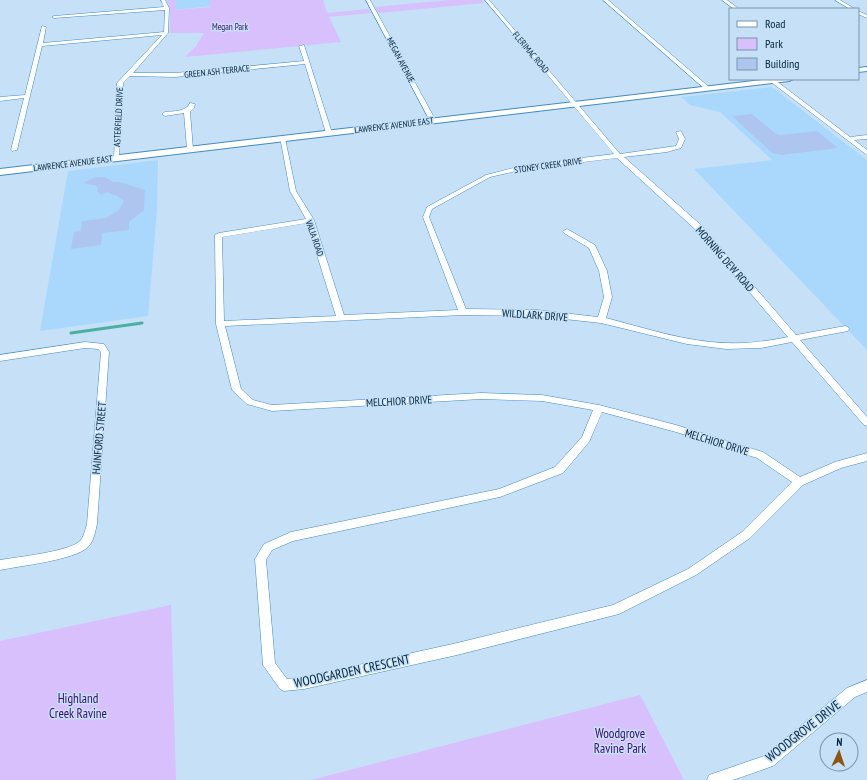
<svg xmlns="http://www.w3.org/2000/svg" width="867" height="780" viewBox="0 0 867 780" font-family="'PT Sans Narrow',sans-serif">
  <rect width="100%" height="100%" fill="#c5e0f7"/>
  <path fill="#aad8fc" d="M 175,0 L 210,0 L 211,6 L 176,10 Z
    M 772,87 L 867,160 L 867,350 L 694,169 L 772,160 L 720,112 L 690,105 L 681,97 Z
    M 158,160 L 157,211 L 148,316 L 40,331 L 68,171 Z"/>
  <path fill="#d7c0fc" d="M 167,0 L 175,0 L 176,10 L 210,7 L 210,0 L 323,0 L 327,13 L 368,9 L 371,13 L 329,17 L 341,42 L 185,57 L 196,46 L 204,33 L 170,33 L 170,10 Z
    M 450,0 L 482,0 L 484,3 L 379,13 L 375,7 Z
    M 171,605 L 176,780 L 0,780 L 0,641 Z
    M 640,695 L 684,780 L 311,780 Z"/>
  <g fill="none" stroke-linecap="round" stroke-linejoin="round">
    <path stroke="#4bb0a1" stroke-width="3" d="M 71,333 L 142,323"/>
  </g>
  <path fill="#aec5ef" d="M 752,114 L 776,134 L 781,135 L 817,131 L 838,148 L 782,155 L 772,153 L 732,116 Z
    M 96,177 L 105,177 L 113,182 L 120,182 L 145,190 L 144,210 L 129,222 L 129,230 L 102,233 L 101,245 L 71,249 L 74,232 L 81,231 L 82,221 L 106,218 L 119,210 L 124,201 L 117,196 L 107,192 L 102,195 L 98,192 L 97,186 L 83,183 Z"/>
  <g fill="none" stroke-linecap="round" stroke-linejoin="round">
    <g stroke="#428bbf" stroke-width="1">
      <path id="minor" d="M 161,0 L 165,0 L 169,8 L 168,33 L 133,73 L 175,73 L 304,61 L 299,46 L 304,45 L 332,133 L 331,134 L 326,133 L 305,64 L 175,77 L 130,76 L 123,83 L 119,158 L 114,159 L 117,83 L 162,35 L 42,46 L 17,150 L 12,151 L 11,150 L 24,98 L 0,101 L 0,97 L 25,95 L 42,26 L 46,27 L 43,43 L 164,32 L 165,10 L 54,18 L 52,17 L 54,16 L 164,7 Z
        M 366,0 L 370,0 L 436,121 L 435,122 L 430,121 Z
        M 485,0 L 489,0 L 620,154 L 676,146 L 679,139 L 676,132 L 681,131 L 685,139 L 681,148 L 667,152 L 624,157 L 702,226 L 796,335 L 845,326 L 848,327 L 849,329 L 848,331 L 800,340 L 867,417 L 867,426 L 864,425 L 792,342 L 761,348 L 726,349 L 687,344 L 601,323 L 537,316 L 463,315 L 225,326 L 241,389 L 253,400 L 272,405 L 481,393 L 542,395 L 599,405 L 676,425 L 763,452 L 800,477 L 835,462 L 867,453 L 867,461 L 841,468 L 803,485 L 750,538 L 696,575 L 619,614 L 457,655 L 304,689 L 284,691 L 280,689 L 263,665 L 255,559 L 264,544 L 291,532 L 499,489 L 555,467 L 582,437 L 593,410 L 542,401 L 481,399 L 272,411 L 247,404 L 232,390 L 216,324 L 215,235 L 219,233 L 306,219 L 290,191 L 280,137 L 285,138 L 296,191 L 314,220 L 344,315 L 458,310 L 423,217 L 427,207 L 486,175 L 525,165 L 614,154 ZM 617,158 L 696,230 L 788,337 C 768,341 748,344 727,343 C 686,342 645,328 606,318 L 612,297 L 607,271 L 595,245 L 567,229 L 563,231 L 564,233 L 589,248 L 599,271 L 604,297 L 598,317 L 537,310 L 466,309 L 429,217 L 432,209 L 490,177 L 525,169 ZM 307,223 L 336,316 L 224,321 L 222,237 ZM 602,412 L 676,432 L 757,458 L 792,482 L 742,532 L 688,569 L 613,605 L 457,643 L 304,677 L 287,679 L 275,663 L 266,560 L 272,550 L 293,541 L 500,497 L 563,473 L 589,442 Z
        M 603,0 L 608,0 L 709,87 L 709,89 L 705,89 Z
        M 722,0 L 727,0 L 739,9 L 734,9 Z
        M 835,0 L 840,0 L 855,9 L 850,9 Z
        M 858,11 L 867,15 L 867,18 L 858,14 Z
        M 771,80 L 775,80 L 850,137 L 867,135 L 867,139 L 854,140 L 867,150 L 867,155 L 771,82 Z
        M 190,103 L 195,104 L 194,108 L 190,112 L 193,149 L 190,151 L 187,149 L 184,113 L 165,116 L 162,114 L 165,112 C 174,111 186,112 190,103 Z
        M 85,342 L 104,344 L 109,352 L 97,524 C 95,532 94,541 88,547 C 75,560 19,566 0,570 L 0,560 C 17,557 68,552 80,541 C 84,537 85,530 87,524 L 101,352 L 98,349 L 85,348 L 0,361 L 0,355 Z
        M 867,680 L 867,692 L 855,697 L 773,766 L 733,780 L 707,780 L 709,775 L 764,756 L 847,688 Z"/>
    </g>
    <g stroke="#428bbf" stroke-width="2">
      <path id="secondary" d="M 867,67 L 867,71 L 858,72 L 858,68 Z
        M 771,79 L 793,79 L 789,81 L 0,175 L 0,169 Z"/>
    </g>
    <use href="#minor" fill="#fff" fill-rule="evenodd"/>
    <use href="#secondary" fill="#fff" fill-rule="evenodd"/>
  </g>
  <g text-anchor="middle" dominant-baseline="central" stroke-width="3" stroke-linejoin="round" paint-order="stroke">
    <g font-size="9" fill="#41096e" stroke="#c5e0f7">
      <text x="230" y="26">Megan Park</text>
    </g>
    <g font-size="9" fill="#06253a" stroke="#c5e0f7">
      <text transform="translate(531 52) rotate(50)">FLERIMAC ROAD</text>
      <text transform="translate(401 60) rotate(62)">MEGAN AVENUE</text>
      <text transform="translate(217 71) rotate(-6)">GREEN ASH TERRACE</text>
      <text transform="translate(118 117) rotate(-87)">ASTERFIELD DRIVE</text>
      <text transform="translate(394 125) rotate(-7)">LAWRENCE AVENUE EAST</text>
      <text transform="translate(73 163) rotate(-7)">LAWRENCE AVENUE EAST</text>
      <text transform="translate(548 165) rotate(-8)">STONEY CREEK DRIVE</text>
      <text transform="translate(315 238) rotate(71)">VALIA ROAD</text>
    </g>
    <g font-size="11" fill="#06253a" stroke="#c5e0f7">
      <text transform="translate(725 259) rotate(49)">MORNING DEW ROAD</text>
      <text transform="translate(535 315) rotate(4)">WILDLARK DRIVE</text>
      <text transform="translate(399 401) rotate(-3)">MELCHIOR DRIVE</text>
      <text transform="translate(99 438) rotate(-85)">HAINFORD STREET</text>
      <text transform="translate(717 442) rotate(17)">MELCHIOR DRIVE</text>
    </g>
    <g font-size="13" fill="#06253a" stroke="#c5e0f7">
      <text transform="translate(352 671) rotate(-12)">WOODGARDEN CRESCENT</text>
      <text transform="translate(803 731) rotate(-38)">WOODGROVE DRIVE</text>
    </g>
    <g font-size="13" fill="#41096e" stroke="#c5e0f7">
      <text x="78" y="698">Highland<tspan x="78" dy="15">Creek Ravine</tspan></text>
      <text x="620" y="733">Woodgrove<tspan x="620" dy="15">Ravine Park</tspan></text>
    </g>
  </g>
  <rect x="729" y="8" width="130" height="72" fill="#c5e0f7" stroke="#7995ab"/>
  <rect x="737" y="21" width="20" height="6" fill="#ffffff" stroke="#7995ab"/>
  <text x="765" y="28" font-size="12" fill="#06253a">Road</text>
  <rect x="737" y="38" width="20" height="12" fill="#d7c0fc" stroke="#7995ab"/>
  <text x="765" y="48" font-size="12" fill="#06253a">Park</text>
  <rect x="737" y="58" width="20" height="12" fill="#aec5ef" stroke="#7995ab"/>
  <text x="765" y="68" font-size="12" fill="#06253a">Building</text>
  <g transform="translate(839 752) rotate(3)"><circle r="19" fill="#c5e0f7" stroke="#7995ab"/>
  <path d="M0-3L7 15L0 10L-7 15Z" fill="#8e5411"/>
  <text y="-6" font-size="11" font-weight="bold" text-anchor="middle" fill="#06253a">N</text>
  </g>
</svg>
